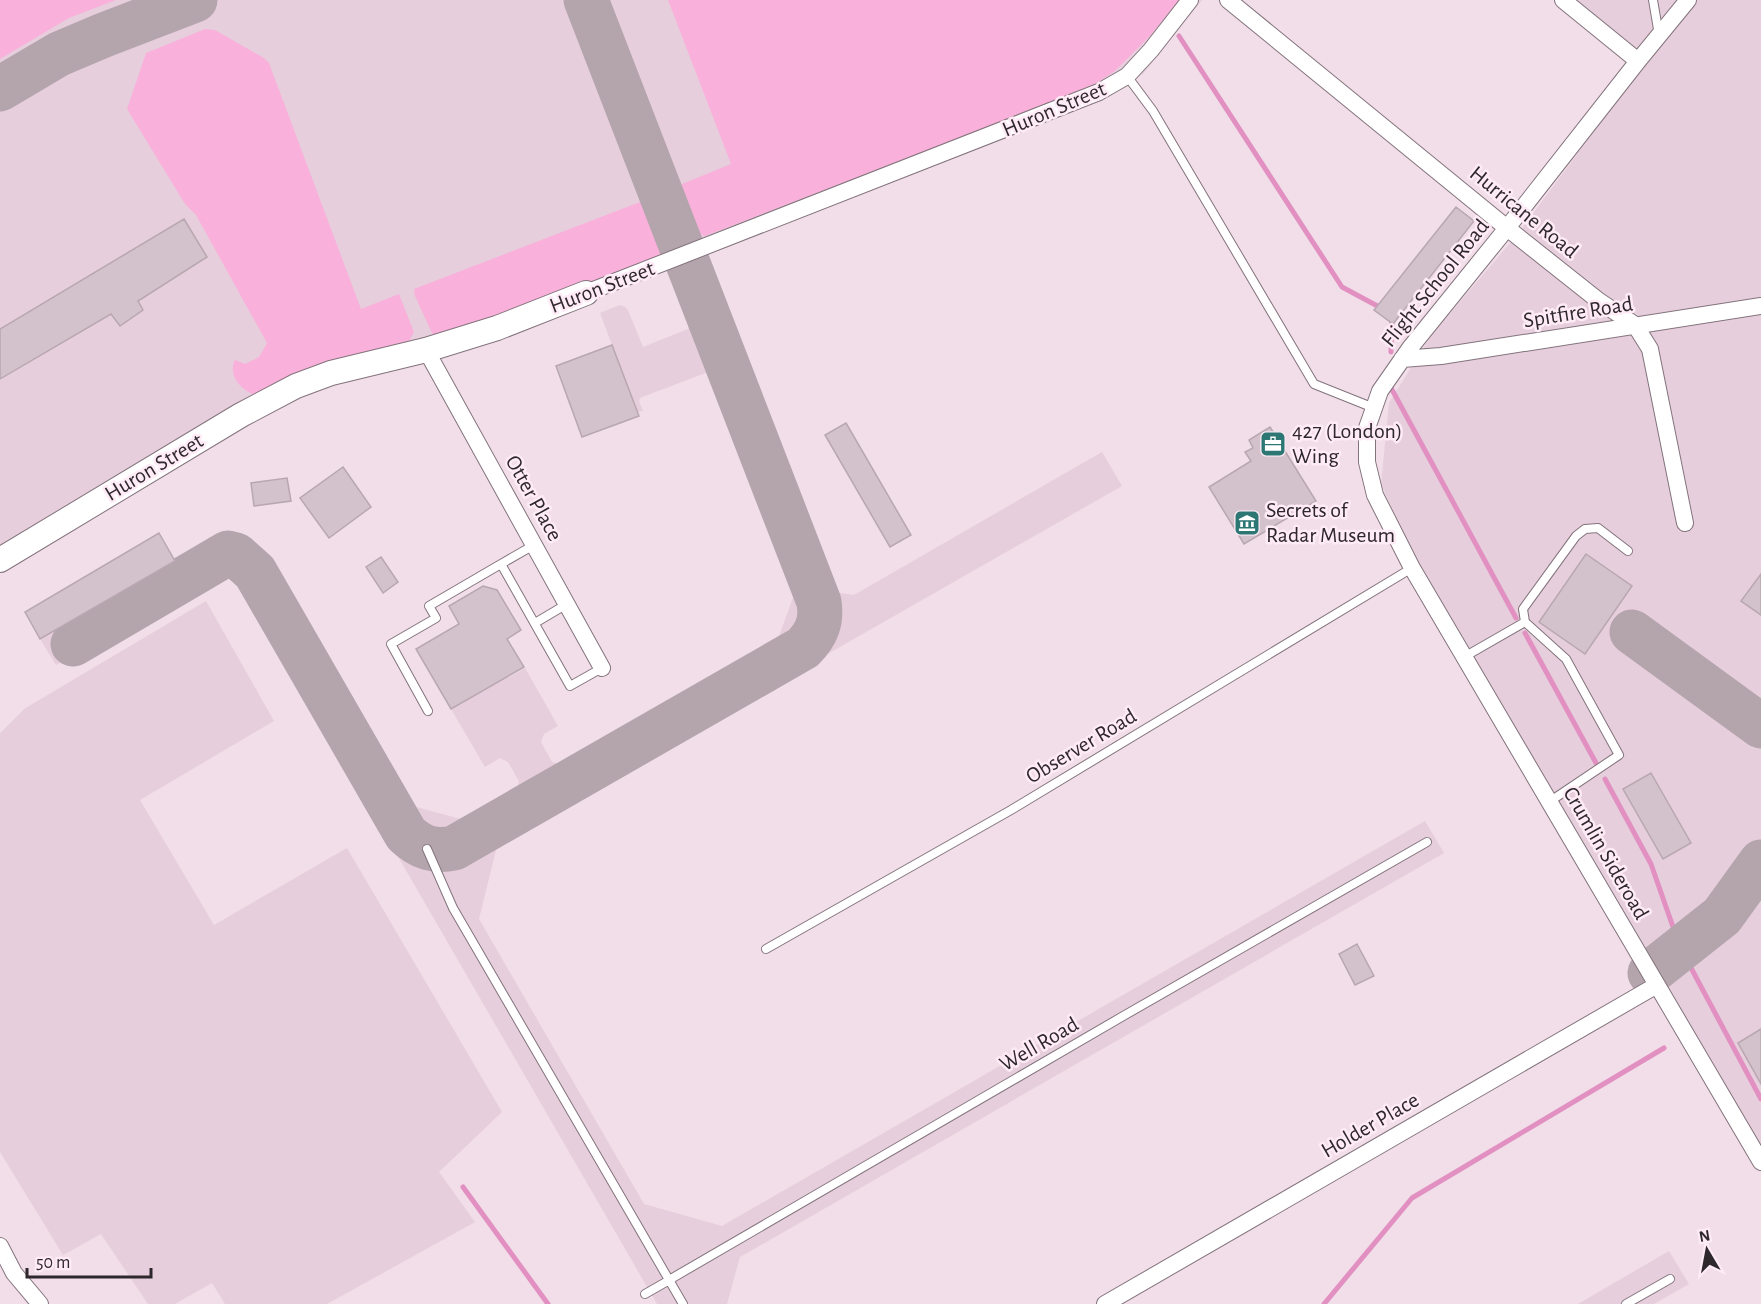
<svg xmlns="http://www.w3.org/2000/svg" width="1761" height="1304" viewBox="0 0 1761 1304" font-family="'Alegreya Sans',sans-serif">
  <rect width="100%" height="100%" fill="#f1dee8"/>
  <path fill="#e6cedc" d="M 0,0 L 1202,0 L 1143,74 L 699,241 L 833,592 L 854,595 L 1102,452 L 1122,486 L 498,842 L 479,919 L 644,1204 L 722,1226 L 1425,821 L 1444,853 L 740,1257 L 727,1304 L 657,1304 L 231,568 L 222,565 L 56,665 L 40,639 L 175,561 L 181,571 L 234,539 L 248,558 L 264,550 L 413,806 L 464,820 L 517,790 L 519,781 L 508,762 L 500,758 L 485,767 L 451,709 L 525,668 L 558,726 L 544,734 L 541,742 L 552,762 L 561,764 L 778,639 L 795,592 L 708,372 L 640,398 L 639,401 L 643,411 L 637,412 L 600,313 L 620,305 L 625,307 L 628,310 L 643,347 L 693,327 L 664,254 L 311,387 L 0,568 Z
    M 1557,0 L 1761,0 L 1761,1164 L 1421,572 L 1381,484 L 1389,403 L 1432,334 L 1517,235 L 1642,67 Z
    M 206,601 L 274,721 L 140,800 L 214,925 L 347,848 L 502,1112 L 439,1172 L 475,1222 L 327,1304 L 225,1304 L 212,1283 L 175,1304 L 148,1304 L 101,1234 L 63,1255 L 0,1152 L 0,733 L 24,709 Z
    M 1669,1251 L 1689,1284 L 1654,1304 L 1578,1304 Z"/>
  <path fill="#f9b1db" d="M 0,0 L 116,0 L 69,18 L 0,59 Z
    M 668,0 L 1179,0 L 1150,36 L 1115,71 L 1092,86 L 705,236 L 696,234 L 682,198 L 682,184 L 731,164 Z
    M 205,29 L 215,30 L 264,58 L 269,63 L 361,309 L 399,294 L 414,332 L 406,347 L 257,396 C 242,391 227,376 235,360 L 245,364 L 259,357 L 267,343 L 196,215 L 185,204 L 127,109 L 146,53 Z
    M 640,202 L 646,206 L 664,255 L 439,337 L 434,336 L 431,331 L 415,296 L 414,289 Z"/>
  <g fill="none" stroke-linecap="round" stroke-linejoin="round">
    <path stroke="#e190c1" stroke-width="5" d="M 1179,36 L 1342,287 L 1383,309
      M 1391,352 L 1392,317
      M 1390,386 L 1516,618
      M 1525,633 L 1596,763
      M 1605,779 L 1651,864 L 1679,944
      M 1682,951 L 1761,1099
      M 463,1187 L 548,1304
      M 1324,1304 L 1412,1198 L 1664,1048"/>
    <path stroke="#b4a4ac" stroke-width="45" d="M 0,89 L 59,54 L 104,35 L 195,0
      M 1632,632 L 1761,726
      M 73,644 L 228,553 L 236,555 L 255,572 L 406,834 C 421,848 434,852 454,848 L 803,648 C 817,634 822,621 819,602 L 586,0
      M 1650,973 L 1722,916 L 1761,862"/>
  </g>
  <path fill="#d3c1cb" stroke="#b8a7b0" stroke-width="1.5" d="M 1456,207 L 1474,221 L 1393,324 L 1374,310 Z
    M 184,219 L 207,257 L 138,301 L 143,310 L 120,326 L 111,314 L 0,379 L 0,329 Z
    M 612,345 L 639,416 L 582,437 L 556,366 Z
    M 846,423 L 911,535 L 890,547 L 825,435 Z
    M 1270,427 L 1316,501 L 1244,544 L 1209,487 L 1251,461 L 1245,452 L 1253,448 L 1249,440 Z
    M 343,467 L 371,507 L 329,538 L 300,498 Z
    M 287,478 L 291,501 L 254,506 L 251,483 Z
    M 159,533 L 175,561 L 40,639 L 25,612 Z
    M 1586,554 L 1632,586 L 1585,654 L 1539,622 Z
    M 381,557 L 398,582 L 383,593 L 366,567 Z
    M 1761,574 L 1761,615 L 1741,601 Z
    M 483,586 L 497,590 L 521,630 L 507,639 L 524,667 L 451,709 L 416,649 L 459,624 L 449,606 Z
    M 1651,773 L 1691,843 L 1663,859 L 1623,789 Z
    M 1357,944 L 1374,976 L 1355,985 L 1339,954 Z
    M 1761,1029 L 1761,1084 L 1738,1043 Z"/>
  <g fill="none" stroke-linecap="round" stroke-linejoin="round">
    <g stroke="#83737c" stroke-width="10">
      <path id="lane" d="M 1653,0 L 1659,35
        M 1127,76 L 1153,111 L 1314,384 L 1374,408
        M 501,564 L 534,545
        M 1525,622 L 1523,609 L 1576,536 L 1585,529 L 1598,528 L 1628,551
        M 535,623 L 567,604
        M 1464,657 L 1525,622 L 1566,659 L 1619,755 L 1549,802
        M 428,711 L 391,644 L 436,618 L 429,606 L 501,564 L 570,686 L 602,668
        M 427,849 L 453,908 L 683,1304
        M 766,949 L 1011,810 L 1412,568
        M 669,1280 L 1125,1015 L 1427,842
        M 645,1294 L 673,1278
        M 1626,1304 L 1670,1279"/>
    </g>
    <g stroke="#83737c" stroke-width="18">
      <path id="street" d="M 1228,0 L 1507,228 L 1599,301 L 1635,325 L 1650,349 L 1685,523
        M 1563,0 L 1638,61
        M 1688,0 L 1638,61 L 1507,228 L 1410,348 L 1380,391 L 1367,428 L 1367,462 L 1375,495 L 1412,568 L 1761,1162
        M 586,293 L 1099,92 L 1127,76 L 1151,50 L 1190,0
        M 426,350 L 602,668
        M 1402,359 L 1441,356 L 1761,306
        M 0,1246 L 14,1273 L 40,1304
        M 1105,1304 L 1657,985"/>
    </g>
    <g stroke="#83737c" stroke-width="26">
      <path id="secondary" d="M 0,560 L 241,415 L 296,386 L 331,373 L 426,350 L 497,328 L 586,293"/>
    </g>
    <use href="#lane" stroke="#fff" stroke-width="8"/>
    <use href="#street" stroke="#fff" stroke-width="16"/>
    <use href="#secondary" stroke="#fff" stroke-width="24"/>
  </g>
  <defs>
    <g id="office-square" transform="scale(1.35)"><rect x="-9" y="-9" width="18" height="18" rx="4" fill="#2c7674" stroke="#feebf6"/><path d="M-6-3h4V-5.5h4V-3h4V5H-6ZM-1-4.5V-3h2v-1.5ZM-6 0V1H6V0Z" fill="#fff"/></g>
    <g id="museum-square" transform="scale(1.35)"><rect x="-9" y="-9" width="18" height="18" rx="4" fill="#2c7674" stroke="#feebf6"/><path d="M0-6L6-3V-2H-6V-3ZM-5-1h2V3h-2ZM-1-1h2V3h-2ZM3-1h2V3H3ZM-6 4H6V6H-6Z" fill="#fff"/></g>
  </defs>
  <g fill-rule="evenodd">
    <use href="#office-square" x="1273" y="444"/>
    <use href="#museum-square" x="1247" y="523"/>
  </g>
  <g text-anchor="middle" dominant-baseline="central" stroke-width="5" stroke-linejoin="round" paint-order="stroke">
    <g font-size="22" fill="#2e272b" stroke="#feebf6">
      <text transform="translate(1054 109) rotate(-23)">Huron Street</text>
      <text transform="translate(1524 212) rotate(39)">Hurricane Road</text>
      <text transform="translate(1435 283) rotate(-51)">Flight School Road</text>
      <text transform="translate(602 287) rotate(-21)">Huron Street</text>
      <text transform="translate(1578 312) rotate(-9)">Spitfire Road</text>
      <text transform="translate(154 467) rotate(-31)">Huron Street</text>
      <text transform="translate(534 498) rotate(61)">Otter Place</text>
      <text transform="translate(1081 746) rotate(-31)">Observer Road</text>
      <text transform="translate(1606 853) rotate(60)">Crumlin Sideroad</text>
      <text transform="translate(1039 1044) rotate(-30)">Well Road</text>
      <text transform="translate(1370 1125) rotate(-30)">Holder Place</text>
    </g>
    <g font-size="22" fill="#2e272b" stroke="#feebf6" text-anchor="start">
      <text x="1292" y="431">427 (London)<tspan x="1292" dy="25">Wing</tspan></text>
      <text x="1266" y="510">Secrets of<tspan x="1266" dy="25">Radar Museum</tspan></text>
    </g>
  </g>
  <g transform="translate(1707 1250) rotate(350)" stroke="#feebf6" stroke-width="4.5" paint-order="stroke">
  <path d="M0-4.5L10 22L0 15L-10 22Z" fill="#2e272b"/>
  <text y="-9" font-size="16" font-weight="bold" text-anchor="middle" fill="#2e272b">N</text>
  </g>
  <path d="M27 1268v9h124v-9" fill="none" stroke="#2e272b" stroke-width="3"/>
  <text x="36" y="1268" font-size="18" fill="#2e272b" stroke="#feebf6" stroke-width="4.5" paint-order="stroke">50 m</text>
</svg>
